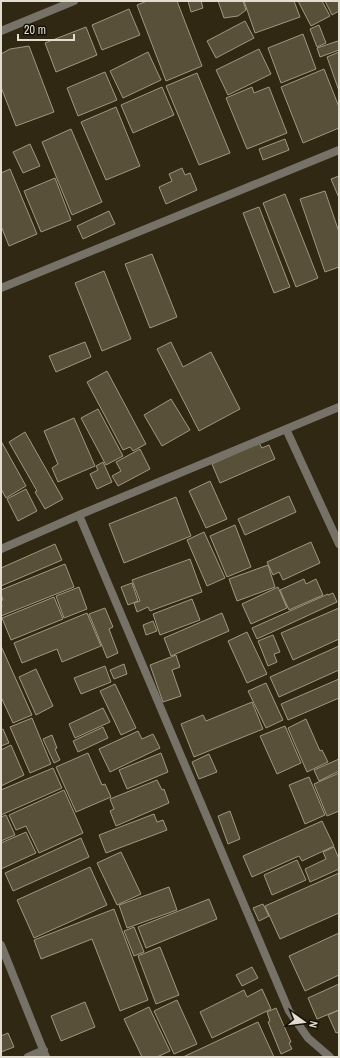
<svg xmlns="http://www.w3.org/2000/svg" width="340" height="1058" viewBox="0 0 340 1058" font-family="'Archivo Narrow',sans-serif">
  <rect width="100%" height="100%" fill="#302813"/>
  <path fill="#59503a" stroke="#a1977f" d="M 147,1 L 177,1 L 202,66 L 166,81 L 137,5 Z
    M 188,1 L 201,1 L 203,8 L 191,12 Z
    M 218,1 L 243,1 L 246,10 L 238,16 L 224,18 Z
    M 244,1 L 294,1 L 300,17 L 255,33 Z
    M 298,1 L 322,1 L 330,16 L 311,26 Z
    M 325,1 L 339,1 L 339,11 L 332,15 Z
    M 129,9 L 140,35 L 102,50 L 92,25 Z
    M 245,21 L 254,38 L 216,58 L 207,41 Z
    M 319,25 L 326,43 L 317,47 L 310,29 Z
    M 86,27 L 97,55 L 56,72 L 45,43 Z
    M 303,34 L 316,69 L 281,83 L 268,48 Z
    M 338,41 L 339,44 L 339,50 L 320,57 L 317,48 Z
    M 29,46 L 54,112 L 16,126 L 1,87 L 1,54 L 10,49 Z
    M 259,49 L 271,74 L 228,95 L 216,70 Z
    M 148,52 L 161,80 L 123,98 L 110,71 Z
    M 339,52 L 339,91 L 327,57 Z
    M 324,69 L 339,107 L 339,128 L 303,143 L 281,87 Z
    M 105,72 L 117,100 L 78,116 L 67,88 Z
    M 197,73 L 230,153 L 199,165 L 166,86 Z
    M 162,87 L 174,115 L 133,133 L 121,105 Z
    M 252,87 L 254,93 L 269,87 L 287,133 L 247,149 L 226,98 Z
    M 116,107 L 140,166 L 106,180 L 81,122 Z
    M 71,129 L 102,202 L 72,215 L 42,142 Z
    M 285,139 L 289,150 L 263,160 L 259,149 Z
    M 30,144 L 40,166 L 23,173 L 13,152 Z
    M 182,168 L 185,175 L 190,173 L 197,190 L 166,204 L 159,187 L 172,181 L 169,174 Z
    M 10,169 L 37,234 L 9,246 L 1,226 L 1,173 Z
    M 339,176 L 339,198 L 331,179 Z
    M 55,178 L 71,220 L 41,232 L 24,191 Z
    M 325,191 L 339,232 L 339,267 L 325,272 L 300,199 Z
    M 285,194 L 318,278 L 296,287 L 263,203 Z
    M 259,207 L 290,287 L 274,293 L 243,213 Z
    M 109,211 L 115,224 L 83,239 L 77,226 Z
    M 152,254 L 177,317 L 150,328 L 125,264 Z
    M 104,271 L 131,339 L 102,351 L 75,283 Z
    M 85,342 L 91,357 L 56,372 L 49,356 Z
    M 171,342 L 183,367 L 211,352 L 240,409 L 199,431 L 157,349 Z
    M 107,371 L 146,444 L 133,451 L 130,447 L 123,450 L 87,382 Z
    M 171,399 L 190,430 L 162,446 L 144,415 Z
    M 98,409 L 123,456 L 106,465 L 81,418 Z
    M 74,418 L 95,466 L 58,482 L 52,468 L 58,464 L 44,431 Z
    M 25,432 L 63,499 L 45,509 L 35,492 L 37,491 L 9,442 Z
    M 1,441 L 26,486 L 6,498 L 1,489 Z
    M 259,443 L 262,448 L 269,445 L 275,459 L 220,483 L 212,464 Z
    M 140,449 L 150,469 L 118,486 L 112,476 L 121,471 L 116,462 Z
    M 103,462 L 112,482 L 97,489 L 90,474 L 98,470 L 96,466 Z
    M 210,481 L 227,519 L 206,528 L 189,491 Z
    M 26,489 L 37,511 L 18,521 L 7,499 Z
    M 289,496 L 296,512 L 245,535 L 238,519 Z
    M 176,497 L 191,536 L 124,563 L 109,524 Z
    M 235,525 L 251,567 L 227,577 L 210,536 Z
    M 204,532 L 225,578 L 207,586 L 187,540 Z
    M 311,542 L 320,563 L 283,580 L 279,572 L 273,575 L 267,562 Z
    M 55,544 L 62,560 L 1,586 L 1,568 Z
    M 190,559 L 202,592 L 150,611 L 148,607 L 137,612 L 134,603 L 140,601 L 132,580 Z
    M 65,564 L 74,587 L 1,616 L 1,608 L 2,607 L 1,601 L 3,600 L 1,594 L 1,590 Z
    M 268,565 L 275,587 L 237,601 L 229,579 Z
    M 304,579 L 306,584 L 316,579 L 323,595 L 289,610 L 280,590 Z
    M 132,583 L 138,601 L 128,605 L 121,587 Z
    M 79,587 L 87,609 L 64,618 L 56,596 Z
    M 278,587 L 287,608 L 251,624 L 242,604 Z
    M 333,593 L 337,602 L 257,639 L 252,628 L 328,594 L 328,595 Z
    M 54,597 L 63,619 L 11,640 L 2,618 Z
    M 192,599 L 200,620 L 160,635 L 153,614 Z
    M 105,608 L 113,627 L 109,629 L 118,653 L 107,658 L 89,614 Z
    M 339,608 L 339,639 L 293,660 L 281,633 Z
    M 87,613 L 101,646 L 62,662 L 57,649 L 22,663 L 14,643 Z
    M 222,613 L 229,631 L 171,656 L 164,638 Z
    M 153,621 L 157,631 L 146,635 L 143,625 Z
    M 247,632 L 267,674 L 247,683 L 228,641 Z
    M 273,635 L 280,652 L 274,654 L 277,662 L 268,666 L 258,641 Z
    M 1,646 L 32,715 L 13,723 L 1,697 Z
    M 339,646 L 339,670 L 279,697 L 270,677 Z
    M 176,655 L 180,667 L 172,670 L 181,696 L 163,702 L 150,665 Z
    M 124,664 L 127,674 L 114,679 L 110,670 Z
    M 105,666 L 111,682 L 81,694 L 74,678 Z
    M 36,669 L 53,706 L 36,715 L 19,677 Z
    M 339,679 L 339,698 L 288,720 L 281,704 Z
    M 266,683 L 283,720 L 266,728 L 248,691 Z
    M 115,684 L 136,728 L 121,735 L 100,691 Z
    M 252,702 L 263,729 L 194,757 L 181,724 L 203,715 L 206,721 Z
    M 103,708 L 110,722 L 75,738 L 69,724 Z
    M 32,718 L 51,764 L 30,773 L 10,727 Z
    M 306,719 L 320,751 L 322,750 L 328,762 L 307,772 L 288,728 Z
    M 285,726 L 301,763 L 277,774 L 260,736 Z
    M 103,727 L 108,738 L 78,752 L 73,741 Z
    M 3,729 L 9,743 L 1,746 L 1,730 Z
    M 138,731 L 142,739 L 153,734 L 160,748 L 110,772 L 99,749 Z
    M 52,735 L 57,748 L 55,749 L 60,760 L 54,763 L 43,739 Z
    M 11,745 L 24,775 L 1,786 L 1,750 Z
    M 88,753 L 102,785 L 105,784 L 111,797 L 76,812 L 56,767 Z
    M 161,753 L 168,772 L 127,789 L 119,770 Z
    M 209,754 L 217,772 L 199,779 L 192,762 Z
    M 339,759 L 339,771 L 319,781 L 314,770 Z
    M 53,768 L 62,788 L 1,815 L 1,790 Z
    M 339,773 L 339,811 L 327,816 L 314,784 Z
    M 309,777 L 325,815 L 305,824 L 289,785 Z
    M 157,780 L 162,790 L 164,789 L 169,803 L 116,826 L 110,811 L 114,809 L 110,799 Z
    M 64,790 L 83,833 L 39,853 L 26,826 L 16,830 L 9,815 Z
    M 230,811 L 240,839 L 228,844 L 218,816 Z
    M 154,814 L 157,822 L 163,820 L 167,830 L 106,853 L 99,835 Z
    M 6,815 L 15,835 L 1,841 L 1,817 Z
    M 322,821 L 334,846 L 302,861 L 299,856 L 252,877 L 243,856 Z
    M 26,832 L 36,853 L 1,869 L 1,843 Z
    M 81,838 L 89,857 L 13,891 L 5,873 Z
    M 334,847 L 339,859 L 339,869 L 310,882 L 305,869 L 326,859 L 323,852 Z
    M 121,852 L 141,894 L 117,905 L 97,863 Z
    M 297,860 L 306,880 L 272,895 L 264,875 Z
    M 90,867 L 107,905 L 34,938 L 17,900 Z
    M 339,873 L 339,913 L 280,939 L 265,906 Z
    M 169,887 L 177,910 L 127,928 L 119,905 Z
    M 209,899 L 217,919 L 146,948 L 138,927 Z
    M 263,904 L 269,916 L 259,921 L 253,908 Z
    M 114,909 L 148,1000 L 120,1011 L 92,939 L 41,959 L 34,940 Z
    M 134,927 L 144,952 L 134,956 L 124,931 Z
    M 339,933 L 339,975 L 305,991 L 289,956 Z
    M 160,947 L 179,995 L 156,1004 L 138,956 Z
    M 252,967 L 258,978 L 242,986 L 236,975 Z
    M 339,984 L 339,1010 L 317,1019 L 308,998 Z
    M 262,989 L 271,1009 L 212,1038 L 200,1012 L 244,990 L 247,997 Z
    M 177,1000 L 197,1044 L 174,1054 L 154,1011 Z
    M 85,1002 L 95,1027 L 61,1041 L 51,1016 Z
    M 149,1007 L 170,1051 L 157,1057 L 142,1057 L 124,1019 Z
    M 276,1008 L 291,1042 L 289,1043 L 292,1049 L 281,1054 L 268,1022 L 270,1021 L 267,1012 Z
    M 339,1010 L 339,1032 L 336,1033 L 328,1015 Z
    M 258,1022 L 274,1057 L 183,1057 Z
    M 8,1033 L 14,1047 L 1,1052 L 1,1036 Z"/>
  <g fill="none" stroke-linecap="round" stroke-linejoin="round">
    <path stroke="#767268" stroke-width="8" d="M 1,31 L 74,1
      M 1,288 L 339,150
      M 286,429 L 339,544
      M 79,515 L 289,1011 L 308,1038 L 330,1057
      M 1,549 L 79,515 L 339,407
      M 1,945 L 46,1057
      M 28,1057 L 44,1050"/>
  </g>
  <rect width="340" height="1058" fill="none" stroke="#e2ddd0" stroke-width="4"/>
  <g transform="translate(304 1022) rotate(104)" stroke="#151108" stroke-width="3" paint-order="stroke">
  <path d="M0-3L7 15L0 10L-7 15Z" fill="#e2ddd0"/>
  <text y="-6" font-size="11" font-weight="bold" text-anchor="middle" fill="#e2ddd0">N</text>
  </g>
  <path d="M18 34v6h56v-6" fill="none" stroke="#e2ddd0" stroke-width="2"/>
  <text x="24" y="34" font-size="12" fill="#e2ddd0" stroke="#151108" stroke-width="3" paint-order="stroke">20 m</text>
</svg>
